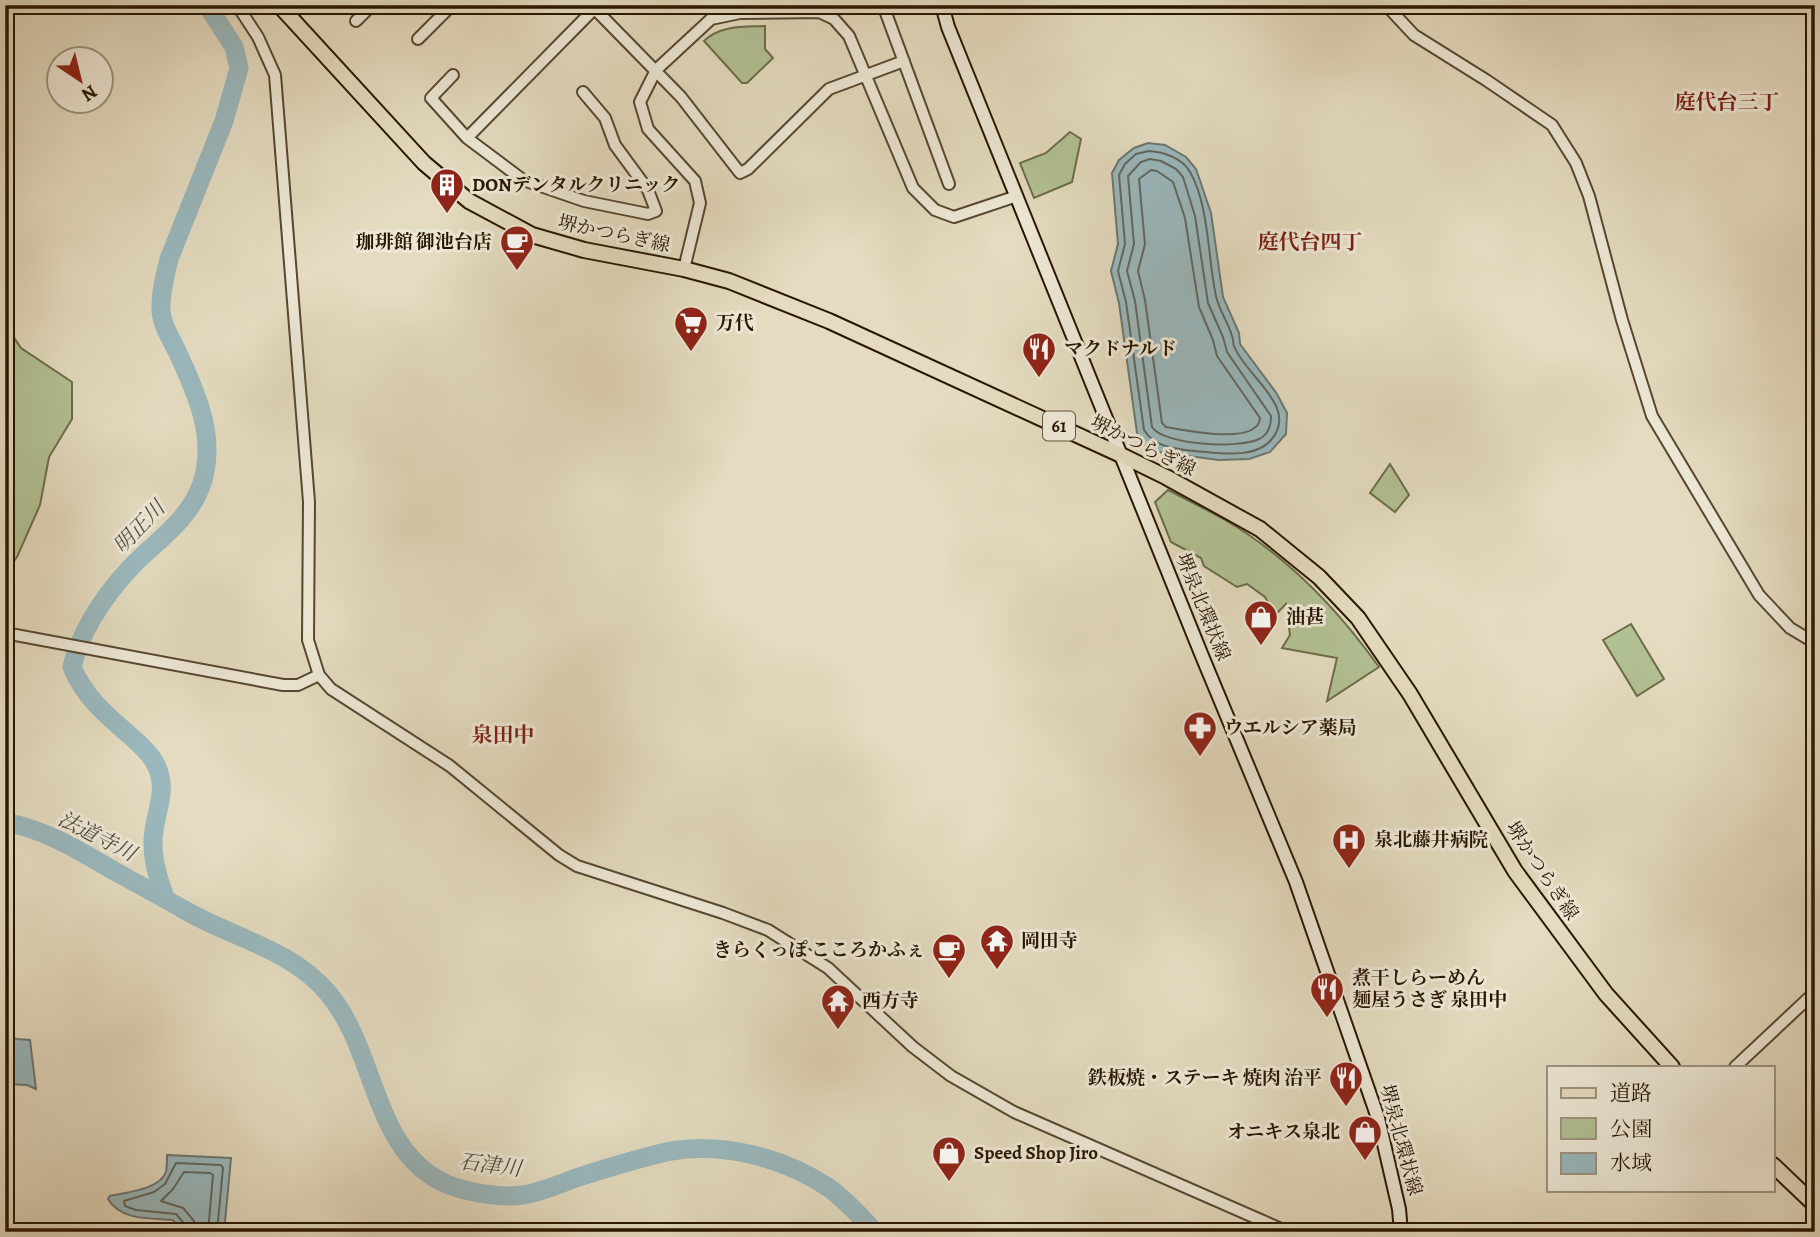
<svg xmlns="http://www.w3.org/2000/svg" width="1820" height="1237" viewBox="0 0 1820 1237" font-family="Alegreya,'Noto Serif JP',serif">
  <rect width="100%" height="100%" fill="#e4dbc0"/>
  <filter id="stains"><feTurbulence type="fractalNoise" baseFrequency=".00286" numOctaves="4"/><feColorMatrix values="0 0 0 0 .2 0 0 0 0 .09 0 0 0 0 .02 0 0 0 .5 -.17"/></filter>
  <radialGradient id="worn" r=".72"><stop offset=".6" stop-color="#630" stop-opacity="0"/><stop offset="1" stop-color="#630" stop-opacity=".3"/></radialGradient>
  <path fill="#b2c194" stroke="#6d6c4a" stroke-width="2" d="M 765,26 L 765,49 L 773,58 L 747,83 L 742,83 L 704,41 C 720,25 743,27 765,26 Z
    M 1070,132 L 1081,139 L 1072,182 L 1034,198 L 1020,163 L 1046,153 Z
    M 5,324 L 21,348 L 72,382 L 72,419 L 49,457 L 40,505 L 17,557 L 5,573 Z
    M 1390,464 L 1409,495 L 1395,512 L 1370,493 Z
    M 1168,490 C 1187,500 1206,509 1225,520 C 1287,556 1337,608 1379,667 L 1327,701 L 1337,658 L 1282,648 L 1290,635 L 1286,604 L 1275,615 L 1265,597 L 1247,584 L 1237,587 L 1204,566 L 1201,558 L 1171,542 L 1155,502 Z
    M 1631,624 L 1664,679 L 1637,696 L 1603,640 Z"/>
  <path fill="#9ab8bd" stroke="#6c7772" stroke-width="2" d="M 1148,143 L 1165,145 L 1186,157 L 1196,169 L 1211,213 L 1223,297 L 1239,333 L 1240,344 L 1277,394 L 1287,413 L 1286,434 L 1270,452 L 1249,459 L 1219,460 L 1158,452 L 1145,446 L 1137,433 L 1119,303 L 1111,271 L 1118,244 L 1112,173 L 1119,160 L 1134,148 Z
    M 5,1035 L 17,1039 L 30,1040 L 36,1089 L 27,1085 L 5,1084 Z
    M 167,1155 L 231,1158 L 224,1232 L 181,1232 L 173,1220 C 151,1218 121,1221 108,1199 L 110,1196 C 126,1192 159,1190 166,1172 C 167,1167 167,1160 167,1155 Z"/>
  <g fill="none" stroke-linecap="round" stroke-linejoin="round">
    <path stroke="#61675f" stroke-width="2" d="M 1149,151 C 1164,152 1182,158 1190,172 C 1209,204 1208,260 1216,296 C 1219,310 1228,322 1232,336 C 1233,337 1233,344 1234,346 C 1245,376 1300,407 1271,440 C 1257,457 1225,454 1206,452 C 1184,450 1156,450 1144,430 L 1126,302 L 1118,271 L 1125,244 L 1119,175 L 1125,164 L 1136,154 Z
      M 1150,159 L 1161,161 L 1176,169 L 1183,177 L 1195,216 L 1208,303 L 1223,337 L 1227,352 L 1271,416 C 1271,426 1268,435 1259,439 C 1239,449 1163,445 1152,427 L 1135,301 L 1127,271 L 1134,244 L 1128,176 L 1141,162 Z
      M 1151,170 L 1157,171 L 1173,182 L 1185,218 L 1199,307 L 1213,340 L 1217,356 L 1260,418 C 1258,446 1185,430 1166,427 L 1162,423 L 1145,300 L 1138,271 L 1145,244 L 1139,179 Z
      M 187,1232 L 186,1226 L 176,1214 L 136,1210 L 125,1206 L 124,1201 L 154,1192 L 165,1184 L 176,1163 L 221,1165 L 223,1168 L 217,1232
      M 196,1232 L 194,1221 L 183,1208 L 161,1201 L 173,1189 L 184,1172 L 210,1173 L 213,1175 L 208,1232"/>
    <path stroke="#9ab8bd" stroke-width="19" d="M 5,822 C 47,830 80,851 116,872 C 138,884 160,896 181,908 C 229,937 290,948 328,993 C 378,1052 372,1154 449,1185 C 470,1193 501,1198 523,1195 C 542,1192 561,1183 579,1177 C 607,1168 637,1159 666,1152 C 720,1141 783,1157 829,1188 C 846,1200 861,1217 875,1232
      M 165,897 C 159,880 153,863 153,844 C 152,816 170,793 156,765 C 150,752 137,742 127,733 C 104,713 84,696 72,667 C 81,630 105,595 131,567 C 156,541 190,520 202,483 C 217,437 196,392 177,351 C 171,339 162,325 161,311 C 160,294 165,276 169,259 L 224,121 L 239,68 L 234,47 L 207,5"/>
    <g stroke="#574731" stroke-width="14">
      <path id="tertiary" d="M 237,5 L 258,37 L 275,75 L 309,502 L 308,640 L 319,675 L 331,689 L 450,766 L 559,855 L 577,866 L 723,913 L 768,930 L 828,968 L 913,1047 L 951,1076 L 1014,1112 L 1288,1232
        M 591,5 L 681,97 L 740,173 L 748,169 L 829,89 L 904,61
        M 883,5 L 949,184
        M 1386,5 L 1414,35 L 1486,80 L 1552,125 L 1576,163 L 1589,196 L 1622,320 L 1652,416 L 1759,595 L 1790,628 L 1815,643
        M 356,21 L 372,5
        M 418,39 L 452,5
        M 453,75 L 431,98 L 467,138 L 523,180 L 584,201 L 648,214 L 656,211 L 648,190 L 615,145 L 605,118 L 583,92
        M 467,138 L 598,5
        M 684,269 L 700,203 L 695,181 L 648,129 L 640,102 L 656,70 L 711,19 L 740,13 L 819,12 L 834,19 L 849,36 L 913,188 L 935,210 L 954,217 L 1017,196
        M 5,633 L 283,685 L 298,685 L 319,675
        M 1735,1067 L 1815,992"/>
    </g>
    <g stroke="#281601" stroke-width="16">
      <path id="secondary" d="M 942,5 L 948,27 L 1202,656 L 1296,882 L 1378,1118 L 1399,1209 L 1401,1232"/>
    </g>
    <g stroke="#281601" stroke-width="18">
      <path id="primary" d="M 279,5 L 424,163 L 469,201 L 532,235 L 584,250 L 684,269 L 729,281 L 829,321 L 1121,455 L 1166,477 L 1260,529 L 1319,577 L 1358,618 L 1410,694 L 1515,871 L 1606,994 L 1672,1067
        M 1773,1165 L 1815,1205"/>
    </g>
    <use href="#tertiary" stroke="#ede8d6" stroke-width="10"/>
    <use href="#secondary" stroke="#ede8d6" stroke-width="12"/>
    <use href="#primary" stroke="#e4dbc0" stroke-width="14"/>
  </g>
  <defs>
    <g id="building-pin" transform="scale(1.75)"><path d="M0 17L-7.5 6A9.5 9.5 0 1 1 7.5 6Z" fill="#8f2418" stroke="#ede8d6"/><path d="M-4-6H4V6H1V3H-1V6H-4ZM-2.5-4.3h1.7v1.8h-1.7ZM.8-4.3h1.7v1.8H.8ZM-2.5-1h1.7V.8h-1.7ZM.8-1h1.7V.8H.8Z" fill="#fff"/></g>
    <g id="cafe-pin" transform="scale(1.75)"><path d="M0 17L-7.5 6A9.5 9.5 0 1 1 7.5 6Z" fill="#8f2418" stroke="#ede8d6"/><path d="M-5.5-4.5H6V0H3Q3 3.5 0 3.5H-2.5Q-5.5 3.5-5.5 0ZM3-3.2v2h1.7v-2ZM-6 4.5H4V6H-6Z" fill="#fff"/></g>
    <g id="supermarket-pin" transform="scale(1.75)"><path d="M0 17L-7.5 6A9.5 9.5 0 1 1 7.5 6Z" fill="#8f2418" stroke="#ede8d6"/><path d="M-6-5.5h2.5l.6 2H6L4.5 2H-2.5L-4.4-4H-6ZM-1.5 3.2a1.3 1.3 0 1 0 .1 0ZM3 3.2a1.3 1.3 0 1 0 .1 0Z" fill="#fff"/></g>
    <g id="restaurant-pin" transform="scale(1.75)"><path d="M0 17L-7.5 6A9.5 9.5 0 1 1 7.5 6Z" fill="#8f2418" stroke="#ede8d6"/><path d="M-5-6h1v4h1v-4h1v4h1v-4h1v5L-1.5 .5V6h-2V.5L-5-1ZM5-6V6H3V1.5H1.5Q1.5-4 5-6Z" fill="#fff"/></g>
    <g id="shop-pin" transform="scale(1.75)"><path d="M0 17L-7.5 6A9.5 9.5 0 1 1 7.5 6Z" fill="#8f2418" stroke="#ede8d6"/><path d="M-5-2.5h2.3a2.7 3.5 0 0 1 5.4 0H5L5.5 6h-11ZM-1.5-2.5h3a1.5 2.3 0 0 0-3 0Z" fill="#fff"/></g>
    <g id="pharmacy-pin" transform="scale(1.75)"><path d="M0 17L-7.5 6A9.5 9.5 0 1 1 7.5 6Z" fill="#8f2418" stroke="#ede8d6"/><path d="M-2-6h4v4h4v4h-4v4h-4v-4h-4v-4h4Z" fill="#fff"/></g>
    <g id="hospital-pin" transform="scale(1.75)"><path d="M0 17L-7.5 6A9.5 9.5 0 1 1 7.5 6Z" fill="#8f2418" stroke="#ede8d6"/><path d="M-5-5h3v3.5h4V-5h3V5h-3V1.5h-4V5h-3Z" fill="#fff"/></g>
    <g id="temple-pin" transform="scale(1.75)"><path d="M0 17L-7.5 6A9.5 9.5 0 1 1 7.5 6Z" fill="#8f2418" stroke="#ede8d6"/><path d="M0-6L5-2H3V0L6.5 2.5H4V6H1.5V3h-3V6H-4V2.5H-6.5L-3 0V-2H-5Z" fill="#fff"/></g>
  </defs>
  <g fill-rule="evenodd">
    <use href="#building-pin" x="447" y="185"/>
    <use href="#cafe-pin" x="517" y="242"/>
    <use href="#supermarket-pin" x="691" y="323"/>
    <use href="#restaurant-pin" x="1039" y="349"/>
    <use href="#shop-pin" x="1261" y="617"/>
    <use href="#pharmacy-pin" x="1200" y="728"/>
    <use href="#hospital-pin" x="1349" y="840"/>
    <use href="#temple-pin" x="997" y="941"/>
    <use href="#cafe-pin" x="949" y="950"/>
    <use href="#restaurant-pin" x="1327" y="989"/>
    <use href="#temple-pin" x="838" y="1001"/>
    <use href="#restaurant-pin" x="1346" y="1078"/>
    <use href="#shop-pin" x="1365" y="1132"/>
    <use href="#shop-pin" x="949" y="1153"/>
  </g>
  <g text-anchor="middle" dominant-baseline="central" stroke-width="6" stroke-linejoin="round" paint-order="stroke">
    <rect fill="#ede8d6" stroke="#635541" stroke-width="2" x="1043" y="411.5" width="32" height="29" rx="5"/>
    <g font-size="18" font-weight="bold" fill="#281601">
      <text x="1059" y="426">61</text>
    </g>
    <g font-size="19" font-weight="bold" fill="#281601" stroke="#ede8d6" text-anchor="start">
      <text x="472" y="185">DONデンタルクリニック</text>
      <text x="492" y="242" text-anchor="end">珈琲館 御池台店</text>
      <text x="716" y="323">万代</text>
      <text x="1064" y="349">マクドナルド</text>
      <text x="1286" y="617">油甚</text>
      <text x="1224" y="728">ウエルシア薬局</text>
      <text x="1374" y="840">泉北藤井病院</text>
      <text x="1021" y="941">岡田寺</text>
      <text x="925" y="950" text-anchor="end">きらくっぽ こころかふぇ</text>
      <text x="1352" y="978">煮干しらーめん<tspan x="1352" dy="22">麺屋うさぎ 泉田中</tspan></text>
      <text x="862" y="1001">西方寺</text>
      <text x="1322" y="1078" text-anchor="end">鉄板焼・ステーキ 焼肉 治平</text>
      <text x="1340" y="1132" text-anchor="end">オニキス泉北</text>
      <text x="974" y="1153">Speed Shop Jiro</text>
    </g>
    <g font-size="19" fill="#281601" stroke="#ede8d6">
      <text transform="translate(614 234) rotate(12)">堺かつらぎ線</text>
      <text transform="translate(1143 446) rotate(26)">堺かつらぎ線</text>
      <text transform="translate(1203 607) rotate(68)">堺泉北環状線</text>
      <text transform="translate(1542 871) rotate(56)">堺かつらぎ線</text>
      <text transform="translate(1401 1140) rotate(75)">堺泉北環状線</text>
    </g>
    <g font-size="21" font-weight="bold" fill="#7a1f14" stroke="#ede8d6">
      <text x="1727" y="102">庭代台三丁</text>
      <text x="1310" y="242">庭代台四丁</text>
      <text x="503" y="735">泉田中</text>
    </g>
    <g font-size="21" font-style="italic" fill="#504f43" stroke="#ede8d6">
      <text transform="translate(139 527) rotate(-46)">明正川</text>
      <text transform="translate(97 836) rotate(27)">法道寺川</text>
      <text transform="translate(490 1165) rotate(7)">石津川</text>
    </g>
  </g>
  <rect width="1820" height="1237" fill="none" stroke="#e4dbc0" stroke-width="28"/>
  <rect x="7" y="7" width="1806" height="1223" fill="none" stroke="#281601" stroke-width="3.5"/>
  <rect x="14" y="14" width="1792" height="1209" fill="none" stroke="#281601" stroke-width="2"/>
  <rect x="1547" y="1066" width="228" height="126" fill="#ede8d6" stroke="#9e9481" stroke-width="2"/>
  <rect x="1561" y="1088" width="35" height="10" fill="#e4dbc0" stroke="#9e9481" stroke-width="2"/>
  <text x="1610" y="1100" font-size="21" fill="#281601">道路</text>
  <rect x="1561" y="1118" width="35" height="21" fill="#b2c194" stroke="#9e9481" stroke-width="2"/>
  <text x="1610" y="1136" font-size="21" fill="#281601">公園</text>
  <rect x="1561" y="1153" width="35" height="21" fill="#9ab8bd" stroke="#9e9481" stroke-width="2"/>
  <text x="1610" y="1170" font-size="21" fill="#281601">水域</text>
  <g transform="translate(80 80) rotate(145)"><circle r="33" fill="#ede8d6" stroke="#9e9481" stroke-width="2"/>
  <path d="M0-5L12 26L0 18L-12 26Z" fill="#8f2418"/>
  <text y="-10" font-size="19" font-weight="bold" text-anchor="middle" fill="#281601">N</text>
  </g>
  <rect width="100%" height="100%" filter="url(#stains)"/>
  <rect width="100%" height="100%" fill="url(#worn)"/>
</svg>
